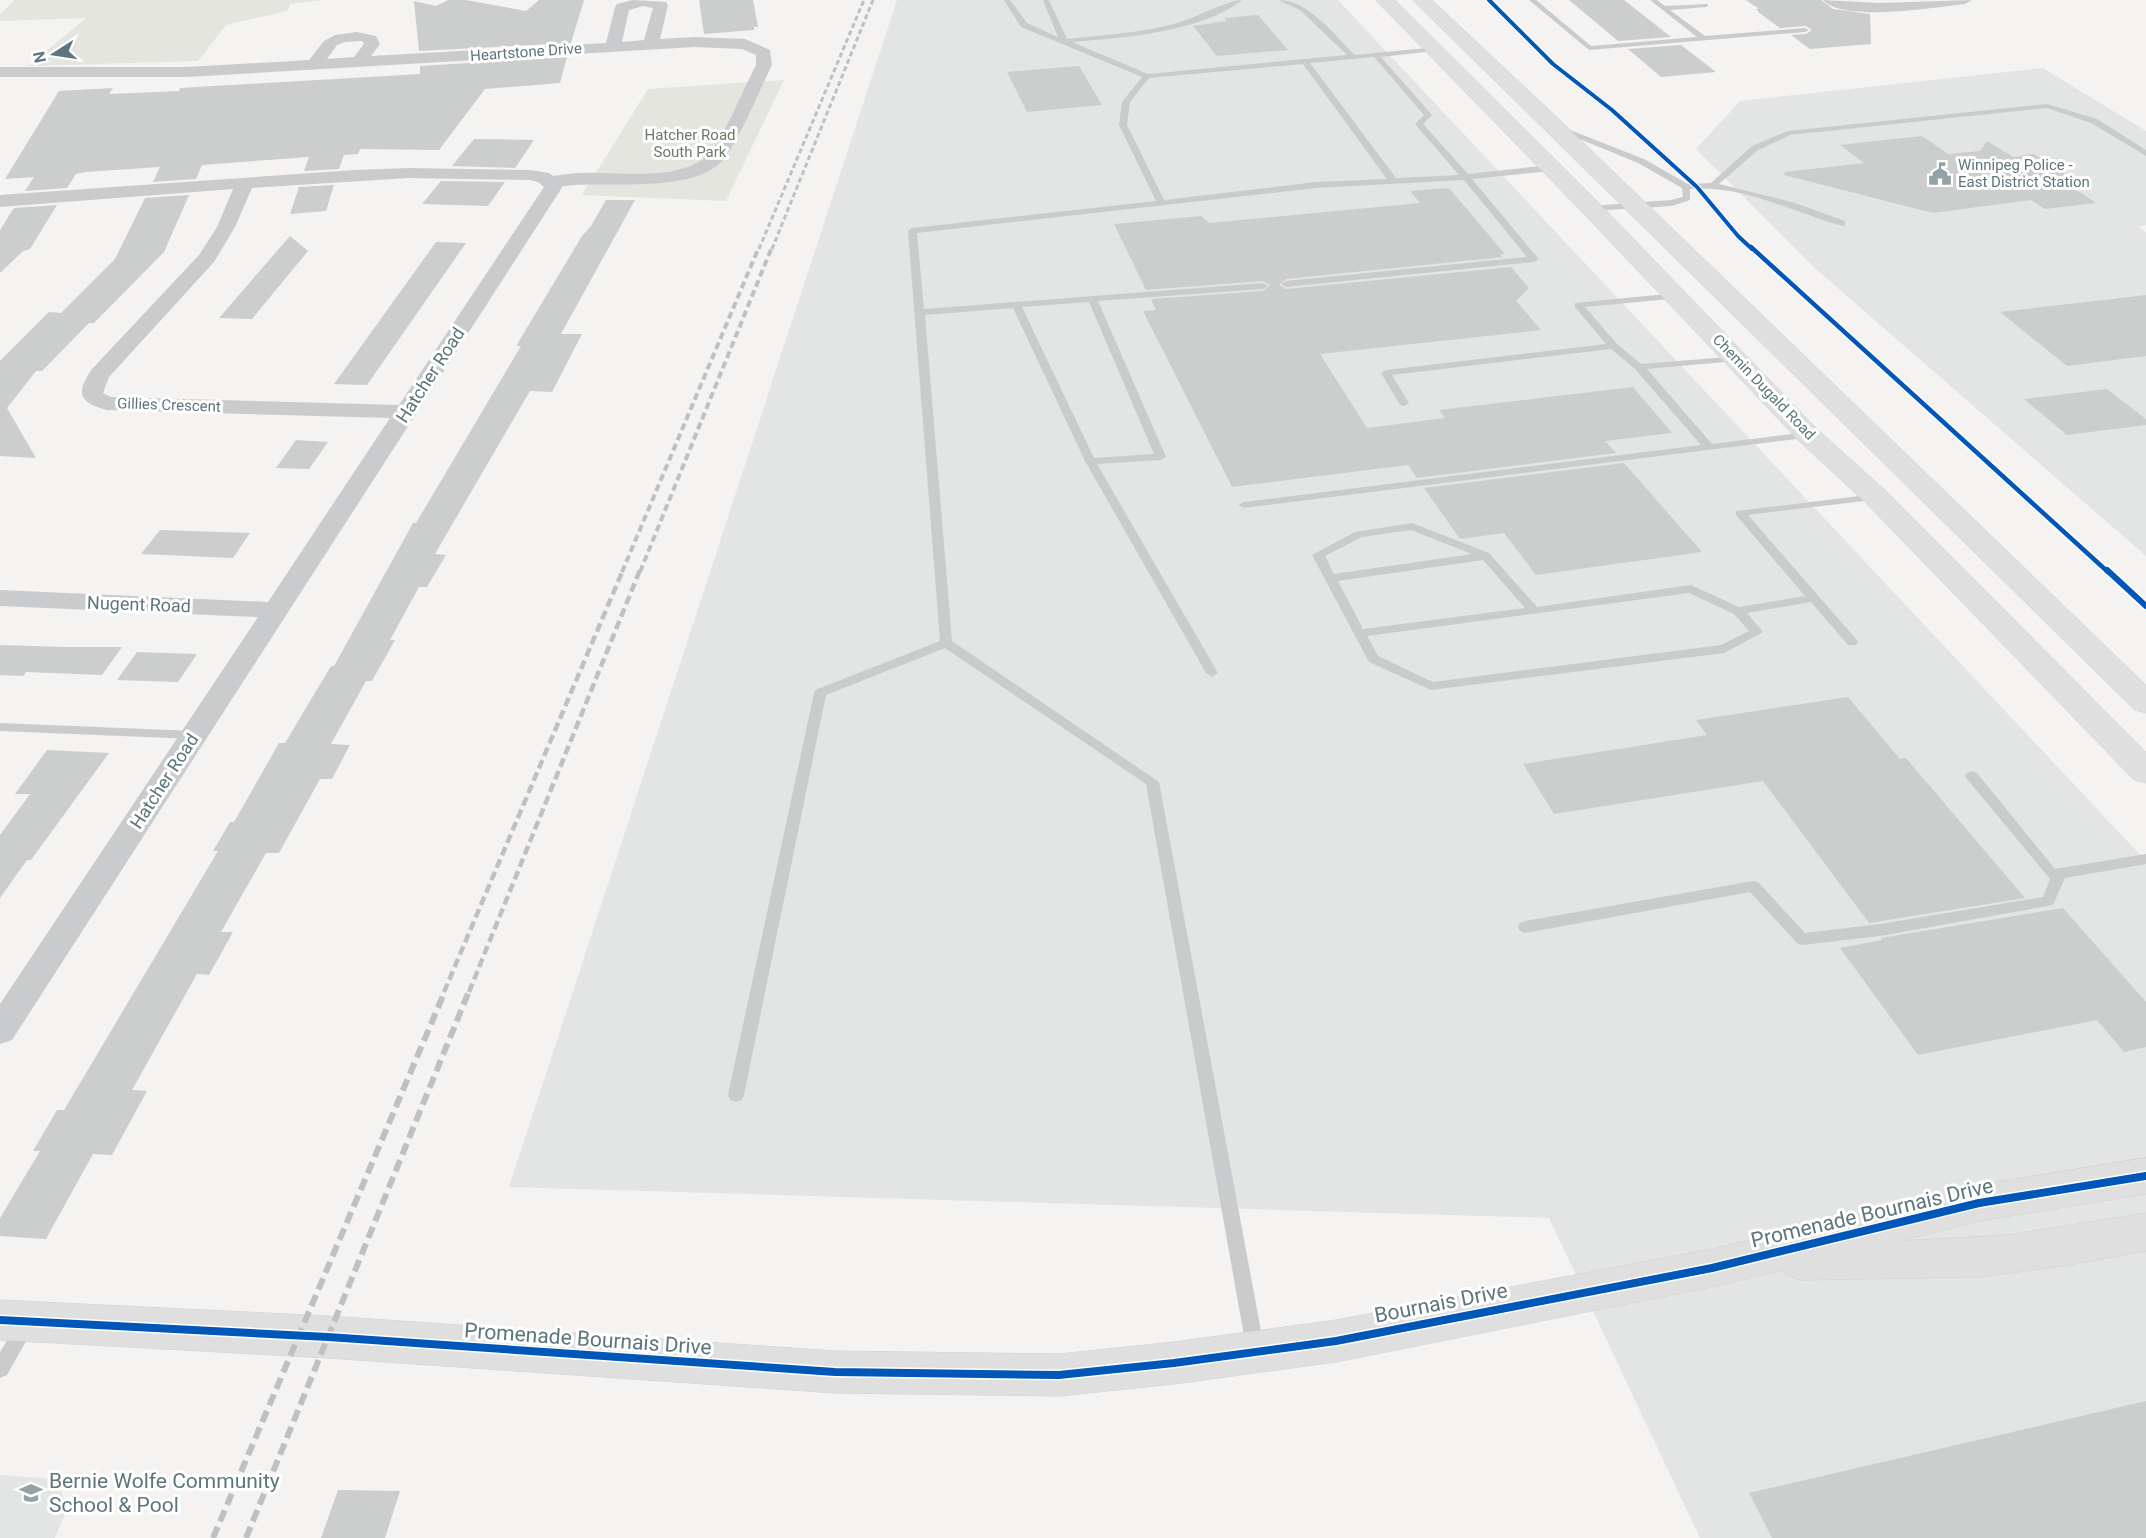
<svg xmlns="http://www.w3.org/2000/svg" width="2146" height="1538" viewBox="0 0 2146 1538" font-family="Roboto,sans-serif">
  <rect width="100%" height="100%" fill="#f4f3f1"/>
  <path fill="#e3e5e4" d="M 897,0 L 1338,0 L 2146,861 L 2146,1538 L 1700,1538 L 1549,1218 L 509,1187 Z
    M 2043,68 L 2146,131 L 2146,225 L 2139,227 L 2146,232 L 2146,556 L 1817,270 L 1696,149 L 1740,101 Z
    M 0,1475 L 55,1479 L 68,1507 L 55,1538 L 0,1538 Z"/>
  <path fill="#e3e5de" d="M 15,0 L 324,0 L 290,4 L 287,11 L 226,25 L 198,61 L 28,66 L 86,18 L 0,21 L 0,14 Z
    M 784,80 L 726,201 L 582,195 L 648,89 Z"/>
  <path fill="#cbcecd" d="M 448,0 L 466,0 L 526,11 L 539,0 L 584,0 L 571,43 L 419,51 L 414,1 L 436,6 Z
    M 699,0 L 753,0 L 758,27 L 754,27 L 754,30 L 704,34 Z
    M 1569,0 L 1624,0 L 1671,37 L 1618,41 Z
    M 1746,0 L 1821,0 L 1833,9 L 1870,14 L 1871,44 L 1810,49 L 1791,35 L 1806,34 L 1811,31 L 1810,28 L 1805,26 L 1780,28 L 1758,12 L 1759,12 L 1756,9 L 1759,9 Z
    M 1258,15 L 1288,50 L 1217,56 L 1193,26 L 1227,21 L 1224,18 Z
    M 1681,45 L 1716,72 L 1661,77 L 1628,49 Z
    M 567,57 L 560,83 L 485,89 L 439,150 L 360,149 L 358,154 L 344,155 L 339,169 L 304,171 L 309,157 L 202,165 L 196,179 L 153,182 L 160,167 L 85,172 L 76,174 L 67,188 L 25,191 L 34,177 L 5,179 L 59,91 L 113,88 L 109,94 L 179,91 L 180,88 L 420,74 L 420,66 Z
    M 1079,66 L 1102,105 L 1027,112 L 1007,72 Z
    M 1922,136 L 1948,154 L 1980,151 L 1987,141 L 2013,157 L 2034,154 L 2073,179 L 2061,180 L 2096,203 L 2045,209 L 2031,200 L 1933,213 L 1784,175 L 1785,172 L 1864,163 L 1840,145 Z
    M 474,139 L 534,140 L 515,168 L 452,166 Z
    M 441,181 L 505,182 L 488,206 L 422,204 Z
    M 334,185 L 326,211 L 290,214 L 299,187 Z
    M 1449,188 L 1505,254 L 1500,254 L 1503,257 L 1286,279 L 1279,285 L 1286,289 L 1511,267 L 1529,288 L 1516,301 L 1541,330 L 1320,354 L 1367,428 L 1445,418 L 1439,410 L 1633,387 L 1672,433 L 1605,441 L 1616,453 L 1417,478 L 1408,465 L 1232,487 L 1143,311 L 1156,310 L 1151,299 L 1263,291 L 1270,285 L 1263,281 L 1146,290 L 1114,224 L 1201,216 L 1209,223 L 1420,203 L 1410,191 Z
    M 189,195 L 164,252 L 94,323 L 89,323 L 42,371 L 36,371 L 7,408 L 36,458 L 0,456 L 0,361 L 49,312 L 61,313 L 115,259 L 145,198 Z
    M 606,200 L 635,200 L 561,334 L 582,334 L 552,392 L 530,391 L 435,554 L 446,555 L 427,587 L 419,587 L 390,640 L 395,640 L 372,681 L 366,681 L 331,744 L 350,745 L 332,779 L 320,779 L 279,853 L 266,853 L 221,932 L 233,932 L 209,975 L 197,974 L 132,1090 L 147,1091 L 112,1155 L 93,1154 L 46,1239 L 0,1236 L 0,1218 L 40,1151 L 33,1151 L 57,1110 L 64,1110 L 218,851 L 213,851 L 230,822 L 234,822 L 279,743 L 285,743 L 331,666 L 334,666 L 413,523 L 416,523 L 521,346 L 516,346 L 582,236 L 591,226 Z
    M 57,205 L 30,249 L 23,251 L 0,273 L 0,230 L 14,208 Z
    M 290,236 L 308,251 L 252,319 L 219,318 Z
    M 436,242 L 466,243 L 367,385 L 334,384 Z
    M 2146,295 L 2146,356 L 2067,366 L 2000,312 Z
    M 2107,389 L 2146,419 L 2146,425 L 2067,435 L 2024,399 Z
    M 296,440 L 328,442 L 309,469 L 276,468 Z
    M 1624,463 L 1702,552 L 1536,575 L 1504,533 L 1460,539 L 1424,488 Z
    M 160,530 L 250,533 L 233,558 L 141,554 Z
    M 0,645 L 65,647 L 122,647 L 102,675 L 26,672 L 23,676 L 0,675 Z
    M 137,652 L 197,654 L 178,682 L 117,680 Z
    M 1848,697 L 1900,759 L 1906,758 L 2025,898 L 1869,923 L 1763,781 L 1554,814 L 1523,764 L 1707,735 L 1696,720 Z
    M 47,750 L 109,753 L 31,860 L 27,860 L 0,898 L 0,835 L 30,794 L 15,794 Z
    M 2063,908 L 2146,1002 L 2146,1047 L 2124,1052 L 2097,1020 L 1918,1055 L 1840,948 L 1882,940 L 1881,938 Z
    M 2146,1401 L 2146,1538 L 1772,1538 L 1749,1493 Z
    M 338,1490 L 400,1491 L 385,1538 L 321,1538 Z"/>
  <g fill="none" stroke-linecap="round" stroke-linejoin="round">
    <g stroke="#d0d1d1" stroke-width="1">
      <path id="secondary" d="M 1376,0 L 1395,0 L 1600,204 L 1817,429 L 1886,491 L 2146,752 L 2146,783 L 2134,780 L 1866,503 L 1799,441 L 1584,214 Z
        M 1413,0 L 1432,0 L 1564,124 L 2146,685 L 2146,713 L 2135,710 Z
        M 2146,1158 L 2146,1194 L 1979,1221 L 1900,1241 L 2008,1235 L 2146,1213 L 2146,1251 L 2063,1266 L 1980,1277 L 1801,1280 L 1786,1275 L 1783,1270 L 1712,1287 L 1336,1362 L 1174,1384 L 1059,1396 L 835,1393 L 328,1358 L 0,1340 L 0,1300 L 328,1316 L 835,1351 L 1059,1354 L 1174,1342 L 1336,1320 L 1712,1249 L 1979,1185 Z"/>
    </g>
    <path fill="#cacbcc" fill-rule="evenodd" d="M 1004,0 L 1010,0 L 1027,23 L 1058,37 L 1043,0 L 1049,0 L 1067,39 C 1103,35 1141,33 1177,23 C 1195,18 1228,0 1242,0 C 1202,32 1123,38 1072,42 L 1148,74 L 1347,55 L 1300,10 L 1278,0 C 1309,0 1334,35 1355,55 L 1437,47 L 1438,49 L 1434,51 L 1381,57 L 1432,115 L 1423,124 L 1468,174 L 1550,165 L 1554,168 L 1550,171 L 1472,179 L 1537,257 L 1539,259 L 1534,262 L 1286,287 L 1281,284 L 1286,281 L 1527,257 L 1464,180 L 1316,188 L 917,233 L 924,309 L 1263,283 L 1268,286 L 1263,289 L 1098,301 L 1166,457 L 1161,460 L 1097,464 L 1218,673 L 1212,677 L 1206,673 L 1085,461 L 1013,308 L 925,315 L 952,641 L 1159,782 L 1264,1347 L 1262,1353 L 1255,1356 L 1248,1353 L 1246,1347 L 1146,784 L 945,648 L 826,695 L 744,1095 L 742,1100 L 736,1102 L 730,1100 L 728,1095 L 814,693 L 815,690 L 940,641 L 908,231 L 912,228 L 1156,201 L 1119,125 L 1122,102 L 1142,77 L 1021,27 ZM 1374,57 L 1424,115 L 1415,124 L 1459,175 L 1396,178 L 1310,63 ZM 1303,64 L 1387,179 L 1316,182 L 1164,200 L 1127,125 L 1130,102 L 1149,78 ZM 1089,302 L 1154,454 L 1094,458 L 1022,307 Z
      M 1529,0 L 1536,0 L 1591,46 L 1697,37 L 1650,0 L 1657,0 L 1665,6 L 1708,4 L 1708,6 L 1706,7 L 1670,10 L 1705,36 L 1805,28 L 1809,30 L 1805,32 L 1589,50 Z
      M 2047,104 L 2097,119 L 2146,150 L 2146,156 L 2091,123 L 2047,108 L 1790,135 L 1758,150 L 1719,184 L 1792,202 L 1845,221 L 1845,225 L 1842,226 C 1792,212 1743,185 1690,189 L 1690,200 L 1672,206 L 1589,211 L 1588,209 L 1592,206 L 1671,200 L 1683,197 L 1682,188 L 1638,163 L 1558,130 L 1565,128 L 1644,159 L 1688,184 L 1711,183 L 1752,146 L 1788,131 Z
      M 1677,293 L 1682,296 L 1680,298 L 1585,307 L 1617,344 L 1641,364 L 1740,356 L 1741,358 L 1736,361 L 1647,369 L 1712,444 L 1808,432 L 1813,435 L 1812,437 L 1244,508 L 1238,505 L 1244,502 L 1701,445 L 1635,369 L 1611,349 L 1392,375 L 1409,403 L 1404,406 L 1400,405 L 1381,373 L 1386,370 L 1606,344 L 1575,307 L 1575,303 Z
      M 1876,494 L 1882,497 L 1880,499 L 1748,515 L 1856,639 L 1858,642 L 1856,645 L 1848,645 L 1811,602 L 1747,613 L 1763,632 L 1724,653 L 1431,690 L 1369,662 L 1312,555 L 1355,532 L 1412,523 L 1489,553 L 1537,607 L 1691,585 L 1739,607 L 1805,596 L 1736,515 L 1736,511 ZM 1411,530 L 1472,554 L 1334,574 L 1325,556 L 1362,537 ZM 1483,560 L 1525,608 L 1363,629 L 1338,581 ZM 1689,593 L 1734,614 L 1749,631 L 1721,645 L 1433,682 L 1378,656 L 1367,636 Z
      M 0,723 L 194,731 L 201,735 L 194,739 L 0,731 Z
      M 1972,771 L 1977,773 L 2055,869 L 2146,854 L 2146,864 L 2065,878 L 2053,905 L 2048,906 L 1880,936 L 1802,945 L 1797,943 L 1750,892 L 1525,933 L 1520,931 L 1518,927 L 1520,923 L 1525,921 L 1753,881 L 1758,882 L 1805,933 L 1880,924 L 2043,897 L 2050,879 L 1967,779 L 1965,776 L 1967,773 Z
      M 25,1319 L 31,1321 L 34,1327 L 7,1375 L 0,1378 L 0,1352 L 19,1321 Z"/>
    <path fill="#cacbcc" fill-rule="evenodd" d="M 633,0 L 666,2 L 668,5 L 660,39 L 695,37 L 745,39 L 770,50 L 772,65 C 757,95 745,128 726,156 C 699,196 605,180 563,186 L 12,1040 L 0,1044 L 0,1004 L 258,617 L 0,606 L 0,590 L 268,602 L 390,418 L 107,410 C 78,402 76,393 92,369 L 199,255 L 217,227 L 233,189 L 0,207 L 0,195 L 355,170 L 409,168 L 530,170 L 549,173 L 553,176 C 562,175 571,173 580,173 C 616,171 687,184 712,150 C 728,128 743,90 756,65 L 756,55 L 742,49 L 695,47 L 187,77 L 0,77 L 0,67 L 187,67 L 309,60 L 324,41 L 335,35 L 357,32 L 376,36 L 380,44 L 371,56 L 606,43 L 615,7 L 617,4 ZM 643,6 L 653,8 L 644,40 L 622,42 L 629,10 ZM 345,42 L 362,41 L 364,44 L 354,57 L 327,59 L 337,45 ZM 409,178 L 530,180 L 538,182 L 544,187 L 399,405 L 111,397 L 103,393 L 109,377 L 214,262 L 235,227 L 252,188 Z
      M 1823,0 L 1880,3 L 1972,0 L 1965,4 C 1936,7 1843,23 1823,0 Z"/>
    <use href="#secondary" fill="#dfdfdf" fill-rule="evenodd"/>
    <path stroke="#bec0c1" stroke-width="3" stroke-dasharray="5 3" stroke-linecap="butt" d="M 759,249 L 864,0
      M 772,249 L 873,0"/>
    <path stroke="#bec0c1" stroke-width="4" stroke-dasharray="7 4" stroke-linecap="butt" d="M 622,572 L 759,247
      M 640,572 L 772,247"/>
    <path stroke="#bec0c1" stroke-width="4.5" stroke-dasharray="9 4.5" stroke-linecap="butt" d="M 444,992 L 623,570
      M 469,992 L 640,570"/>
    <path stroke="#bec0c1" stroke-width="6" stroke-dasharray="12 6" stroke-linecap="butt" d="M 213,1538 L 445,991
      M 246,1538 L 469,991"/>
    <g stroke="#fff" stroke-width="6">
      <path id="cycleway-far3" d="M 1489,0 L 1553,64 L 1612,110 L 1697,187 L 1738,236 L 1752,249"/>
    </g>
    <g stroke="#fff" stroke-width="8">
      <path id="cycleway-far2" d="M 1751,247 L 2108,572"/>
    </g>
    <g stroke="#fff" stroke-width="10">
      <path id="cycleway-far1" d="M 2107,570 L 2146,606"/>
    </g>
    <g stroke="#fff" stroke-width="11">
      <path id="cycleway" d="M 0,1320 L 328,1337 L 835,1372 L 1059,1375 L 1174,1363 L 1336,1341 L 1712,1268 L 1979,1203 L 2146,1176"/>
    </g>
    <use href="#cycleway-far3" stroke="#0057b8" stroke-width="4"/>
    <use href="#cycleway-far2" stroke="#0057b8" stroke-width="4.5"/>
    <use href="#cycleway-far1" stroke="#0057b8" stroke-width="6"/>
    <use href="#cycleway" stroke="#0057b8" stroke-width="8"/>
  </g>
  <defs>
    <g id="civic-bare" transform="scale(1.8)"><path d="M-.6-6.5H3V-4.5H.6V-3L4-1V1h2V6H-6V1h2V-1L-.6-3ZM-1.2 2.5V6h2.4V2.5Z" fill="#92a2a6" stroke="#fff" stroke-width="2.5" paint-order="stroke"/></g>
    <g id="school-bare" transform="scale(1.8)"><path d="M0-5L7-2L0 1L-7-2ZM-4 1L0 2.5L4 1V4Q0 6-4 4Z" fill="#92a2a6" stroke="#fff" stroke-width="2.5" paint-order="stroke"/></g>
  </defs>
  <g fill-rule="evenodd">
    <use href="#civic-bare" x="1940" y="174"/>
    <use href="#school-bare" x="31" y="1493"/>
  </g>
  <g text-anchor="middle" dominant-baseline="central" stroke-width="6" stroke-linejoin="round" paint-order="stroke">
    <g font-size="15" fill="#5d767e" stroke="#fff">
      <text transform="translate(526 52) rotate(-4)">Heartstone Drive</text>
      <text transform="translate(1764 387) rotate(46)">Chemin Dugald Road</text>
      <text transform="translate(169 405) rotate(2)">Gillies Crescent</text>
    </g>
    <g font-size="15" fill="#6b7b61" stroke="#fff">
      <text x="690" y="135">Hatcher Road<tspan x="690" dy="17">South Park</tspan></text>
    </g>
    <g font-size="15" fill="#5d767e" stroke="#fff" text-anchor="start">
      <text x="1958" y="165">Winnipeg Police -<tspan x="1958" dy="17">East District Station</tspan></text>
    </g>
    <g font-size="18" fill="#5d767e" stroke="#fff">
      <text transform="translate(430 375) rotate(-57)">Hatcher Road</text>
      <text transform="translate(139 604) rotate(2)">Nugent Road</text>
      <text transform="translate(164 781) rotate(-57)">Hatcher Road</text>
    </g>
    <g font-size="21" fill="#5d767e" stroke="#fff">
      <text transform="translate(1872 1213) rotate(-13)">Promenade Bournais Drive</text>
      <text transform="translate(1441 1303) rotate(-11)">Bournais Drive</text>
      <text transform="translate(588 1339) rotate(4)">Promenade Bournais Drive</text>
    </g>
    <g font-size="21" fill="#5d767e" stroke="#fff" text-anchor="start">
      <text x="49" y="1481">Bernie Wolfe Community<tspan x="49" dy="24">School &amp; Pool</tspan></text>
    </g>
  </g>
  <g transform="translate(54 54) rotate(258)" stroke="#ffffff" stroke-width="4.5" paint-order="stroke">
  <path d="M0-4.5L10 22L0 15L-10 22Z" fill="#5d767e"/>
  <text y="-9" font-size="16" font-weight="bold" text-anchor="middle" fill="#5d767e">N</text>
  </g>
</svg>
